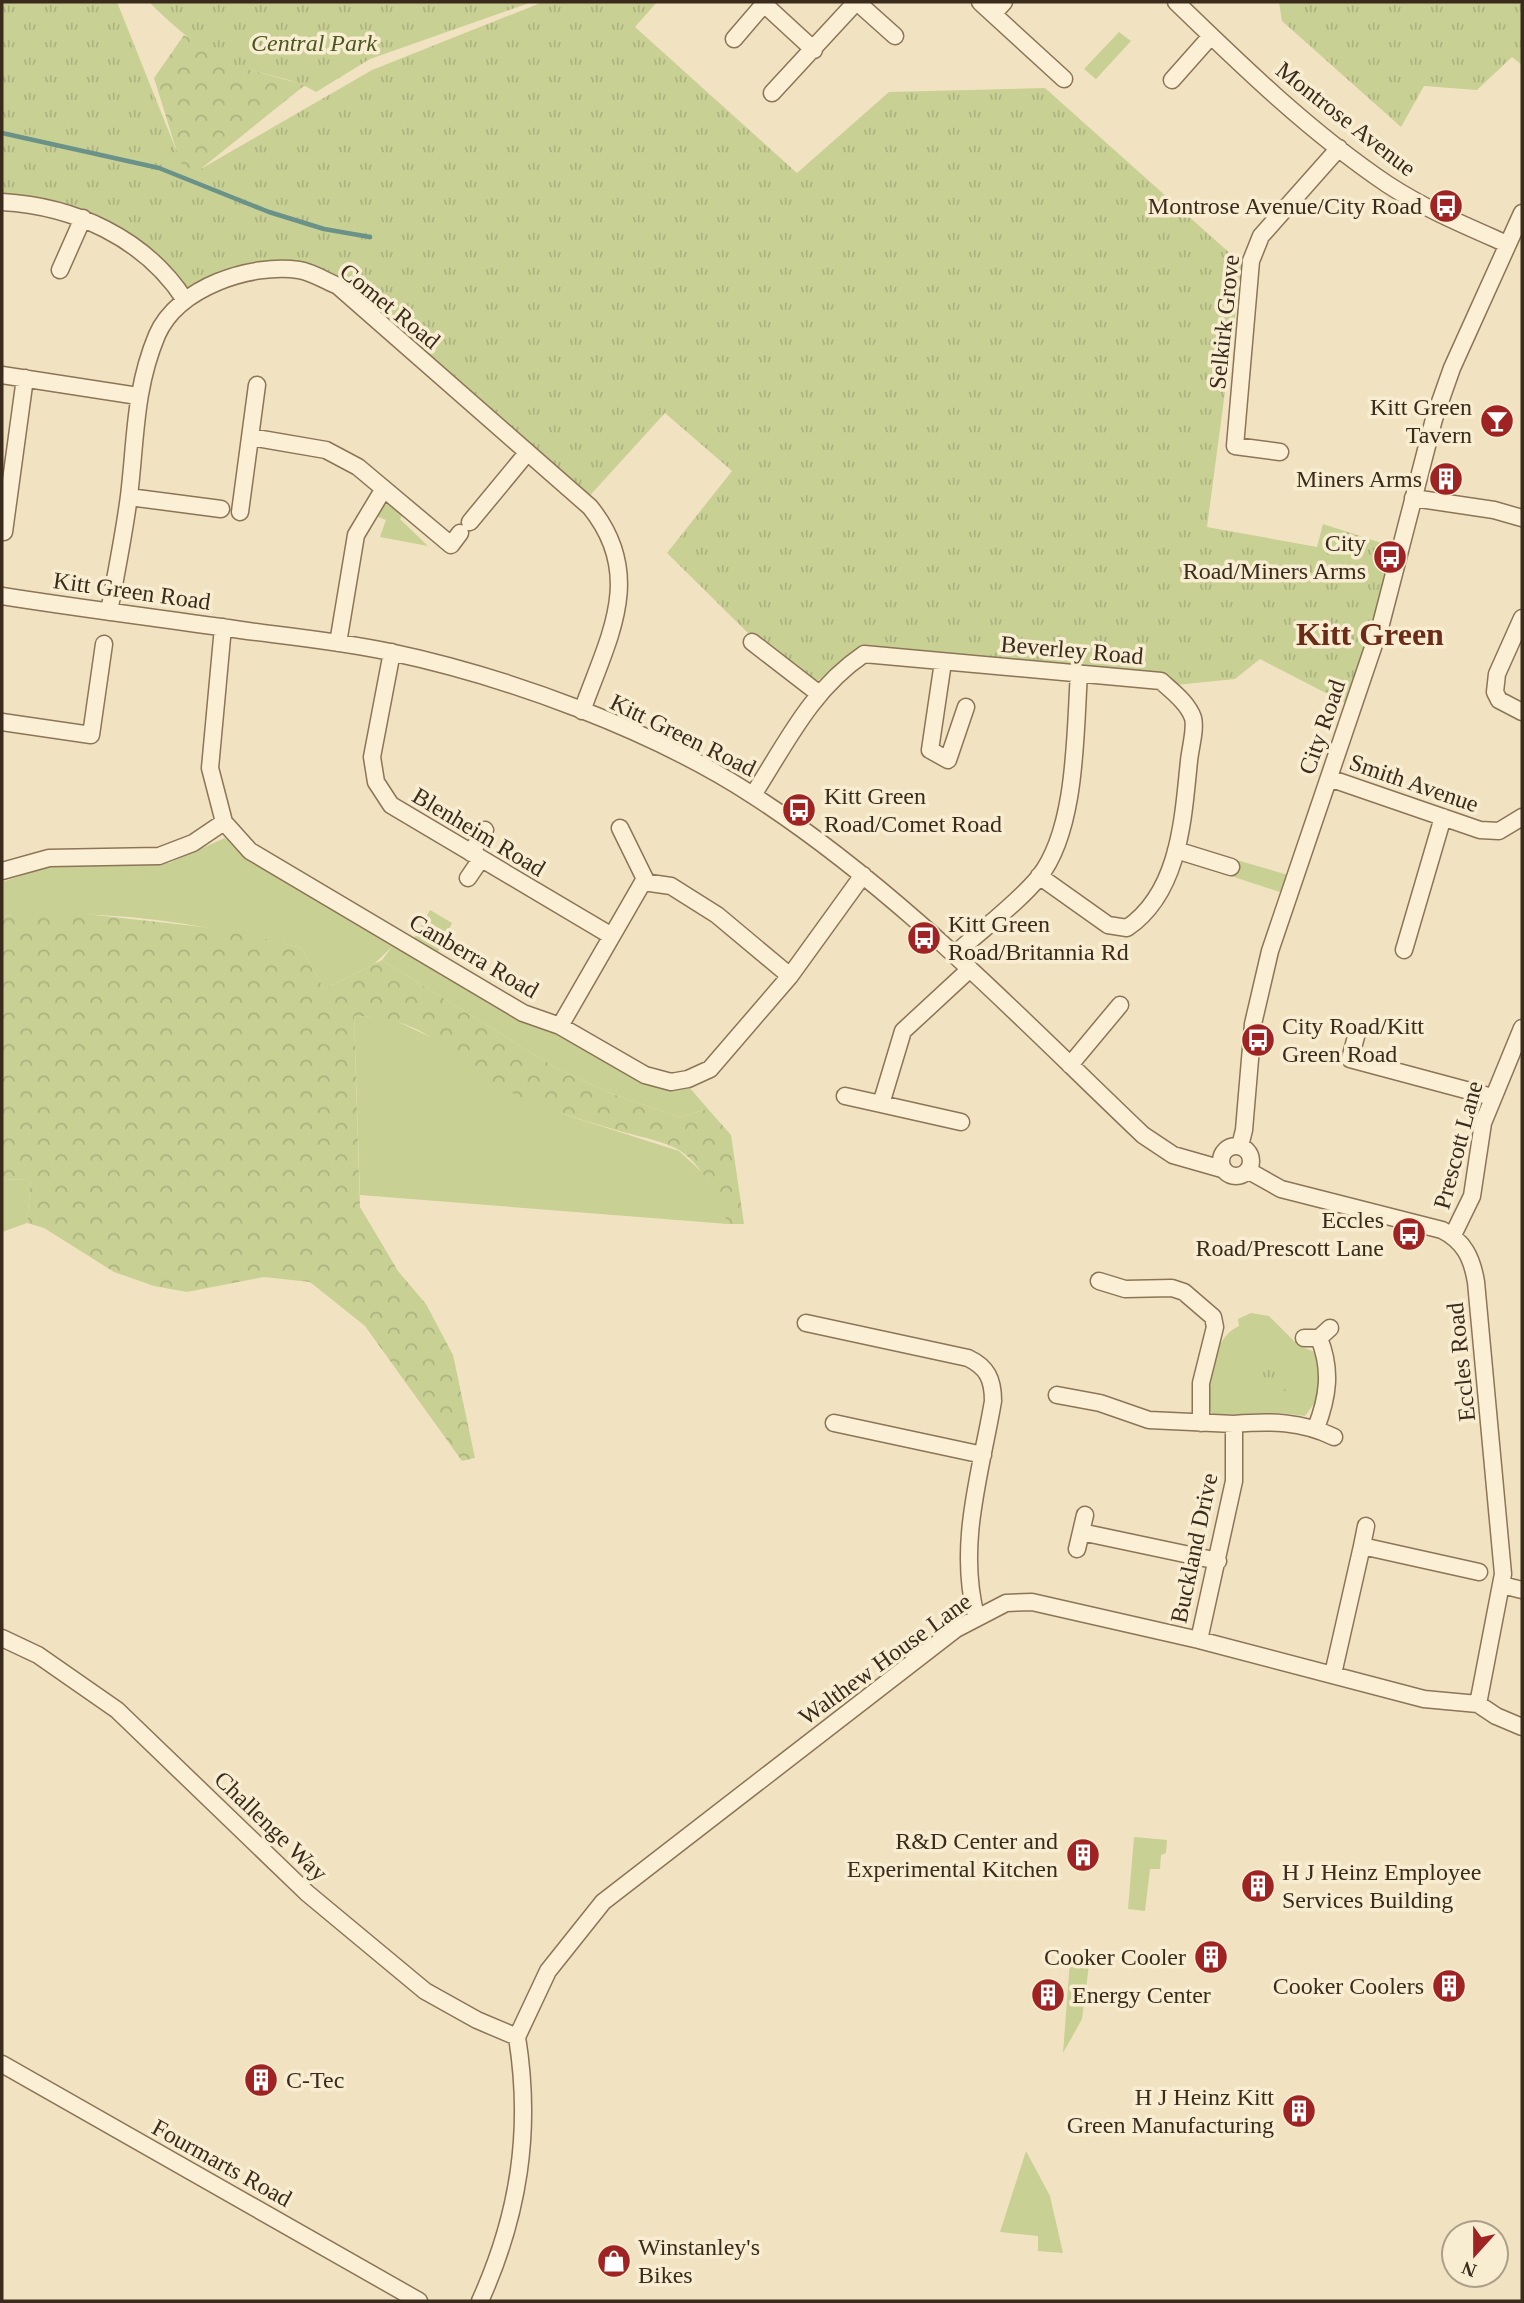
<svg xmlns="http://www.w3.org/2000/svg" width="1524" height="2303" viewBox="0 0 1524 2303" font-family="'Times New Roman',serif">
  <defs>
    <pattern id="forest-crowns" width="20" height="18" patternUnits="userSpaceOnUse" patternTransform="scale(1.75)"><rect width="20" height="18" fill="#c8d094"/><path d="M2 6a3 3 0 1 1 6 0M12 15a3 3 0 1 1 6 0" fill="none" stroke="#adb37f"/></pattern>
    <pattern id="park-tufts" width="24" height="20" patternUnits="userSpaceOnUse" patternTransform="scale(1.75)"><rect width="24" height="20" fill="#c8d094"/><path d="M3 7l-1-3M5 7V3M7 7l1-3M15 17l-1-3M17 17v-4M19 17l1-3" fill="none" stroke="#adb37f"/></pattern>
  </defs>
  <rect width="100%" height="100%" fill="#f1e3c1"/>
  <path fill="#c8d094" d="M 1119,32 L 1131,41 L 1096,79 L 1084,69 Z
    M 390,503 L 403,514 L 400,519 L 428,546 L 380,537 L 386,520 L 376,516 L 382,506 Z
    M 225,838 L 246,859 L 410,945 L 430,910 L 452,923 L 435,958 L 638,1071 L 683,1080 L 708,1109 L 680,1117 L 607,1092 L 556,1068 L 382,960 L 392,947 L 374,964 L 324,989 L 301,948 C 205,923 101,908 2,916 L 2,882 L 51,866 L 169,863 Z
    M 1233,859 L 1295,877 L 1289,895 L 1228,875 Z
    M 354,1016 L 388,1017 L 443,1043 L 495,1083 L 563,1114 L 679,1151 L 703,1173 L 719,1200 L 728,1224 L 360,1195 Z
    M 31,1179 L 27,1223 L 2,1232 L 2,1180 Z
    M 1251,1313 L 1269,1316 L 1299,1346 L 1318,1353 L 1320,1401 L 1316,1401 L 1305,1416 L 1281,1413 L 1214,1415 L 1209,1410 C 1205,1384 1212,1338 1239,1326 L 1238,1319 Z
    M 1134,1837 L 1167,1840 L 1166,1853 L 1161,1855 L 1160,1869 L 1150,1869 L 1145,1911 L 1128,1909 Z
    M 1070,1961 L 1089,1965 L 1082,2019 L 1063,2053 Z
    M 1026,2151 L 1050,2196 L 1063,2253 L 1038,2251 L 1038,2236 L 1000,2232 Z"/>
  <path fill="url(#forest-crowns)" d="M 184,35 L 250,70 L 305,85 L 177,188 L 2,108 L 180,162 L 154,78 Z
    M 58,911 L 231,930 L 301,948 L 324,989 L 382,960 L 556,1068 L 607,1092 L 680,1117 L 708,1109 L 731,1135 L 744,1224 L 728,1224 C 718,1198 704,1166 679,1150 C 663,1141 641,1137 623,1132 C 580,1119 533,1107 494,1083 C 442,1050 423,1016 354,1016 L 360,1207 L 398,1271 L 426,1304 L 453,1355 L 475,1458 L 462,1461 L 365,1326 L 310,1282 L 264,1277 L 187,1292 L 154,1286 L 114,1272 L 44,1228 L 27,1223 L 31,1179 L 2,1180 L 2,916 Z"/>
  <path fill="url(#park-tufts)" d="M 2,2 L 117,2 L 187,177 L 372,70 L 543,2 L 657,2 L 635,27 L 797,173 L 889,92 L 1045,88 L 1242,264 L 1207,527 L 1317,547 L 1323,524 L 1394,547 L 1353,707 L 1260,659 L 1235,679 L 1166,686 L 943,662 L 872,646 L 814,683 L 749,634 L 667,553 L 732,471 L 665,413 L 584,502 L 338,286 L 268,268 L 185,300 L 177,288 L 83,218 L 2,202 Z
    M 149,2 L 532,2 L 370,59 L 316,92 C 292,78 269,76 243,68 C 208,57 175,28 149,2 Z
    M 1279,2 L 1522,2 L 1522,65 L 1512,57 L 1477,90 L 1424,86 L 1401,127 L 1282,21 Z
    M 1281,1356 L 1289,1390 L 1257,1398 L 1248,1364 Z"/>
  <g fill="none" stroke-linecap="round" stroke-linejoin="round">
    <path stroke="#6a9288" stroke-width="4.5" d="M 2,133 L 159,168 L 269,212 L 324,229 L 370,237"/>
    <g stroke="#8c7457" stroke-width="19">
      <path id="minor" d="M 857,2 L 895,36
        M 980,2 L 993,14 L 1004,2
        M 1176,2 C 1242,66 1310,132 1387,184 C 1425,209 1466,226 1507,244
        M 993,14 L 1064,79
        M 734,39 L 764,4 L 814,50
        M 1172,80 L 1211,36
        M 772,93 L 856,2
        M 2,202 C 74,206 145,238 185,300
        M 60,270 L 83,218
        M 2,375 L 138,396
        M 251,437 L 326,450 L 358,467 L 451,545 L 460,533
        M 1280,452 L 1235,446 L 1251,261 L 1261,236 L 1339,148
        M 129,497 L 221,509
        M 1413,498 L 1494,510 L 1522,518
        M 240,512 L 257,385
        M 470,522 L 527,453
        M 4,532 L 25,378
        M 2,596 C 84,609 166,619 248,631 C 295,637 344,642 390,652 C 508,677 653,730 754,796 C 899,890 1019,1017 1143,1135 L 1173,1155 L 1222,1169
        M 109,612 C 116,573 124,535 129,496 C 136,439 134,390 157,335 C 178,287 251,263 299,270 C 312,272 326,281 338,286 L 590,507 C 646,576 608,638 582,711
        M 1522,618 L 1497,674 L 1495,692 L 1499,700 L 1522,712
        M 223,627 L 210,768 L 224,822 L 250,851 L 523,1013 L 560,1026 L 645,1075 L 671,1082 L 688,1079 L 710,1069 L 790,976 L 863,875
        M 752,642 L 818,693
        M 338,643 L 356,535 L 383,490
        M 392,652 L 372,757 L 376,782 L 391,805 L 610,935
        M 943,662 L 930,750 L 948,760 L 966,707
        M 2,722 L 91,735 L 104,644
        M 1329,778 L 1480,830 L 1499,831 L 1522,817
        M 753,795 C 787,742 811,690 864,654 L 1161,681 C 1172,691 1188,703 1193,718 C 1196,729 1190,749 1189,761 C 1183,818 1180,892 1127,928 L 1108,925 L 1039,876
        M 620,828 L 647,883
        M 1176,850 L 1231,867
        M 471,853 L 485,830
        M 2,871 L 49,858 L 159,856 L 193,843 L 224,822
        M 468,878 L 481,859
        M 1404,950 L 1443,817
        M 955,954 C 980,931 1019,902 1039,877 C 1077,829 1075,732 1079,673
        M 560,1026 L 643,882 L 671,886 L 717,915 L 790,976
        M 1357,1033 L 1350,1059 L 1492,1097
        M 1070,1065 L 1120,1005
        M 845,1096 L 881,1104
        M 961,1122 L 881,1104 L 903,1031 L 970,969
        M1221 1161a15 15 0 1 1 30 0a15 15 0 1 1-30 0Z
        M 1240,1146 L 1244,1130 L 1253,1024 L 1270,951 L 1381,624 L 1434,419 L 1452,368 L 1522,213
        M 1249,1171 L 1281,1189 L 1442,1230 C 1464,1241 1472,1258 1476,1282 L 1503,1574 L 1478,1704
        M 1453,1235 L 1472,1196 L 1483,1123 L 1522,1028
        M 1099,1281 L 1125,1289 L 1172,1288 L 1184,1292 L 1213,1317 L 1215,1327 L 1201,1383 L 1201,1423
        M 806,1323 L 968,1358 C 987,1367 993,1379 993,1401 C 981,1472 957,1544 976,1616
        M 1304,1338 L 1319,1338 L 1330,1328
        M 1057,1395 L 1100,1403 L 1149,1420 L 1234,1424 L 1234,1481 L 1199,1640
        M 834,1423 L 983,1455
        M 1234,1424 C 1270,1421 1301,1421 1334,1437
        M 1316,1428 C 1328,1397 1332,1370 1319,1338
        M 1081,1532 L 1218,1561
        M 1362,1546 L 1366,1526
        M 1077,1549 L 1085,1515
        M 1502,1585 L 1522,1590
        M 2,1638 L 38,1655 L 117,1710 L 307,1893 L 425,1991 L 477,2020 L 517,2037
        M 1333,1674 L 1362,1546 L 1479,1572
        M 517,2037 L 548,1971 L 603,1902 L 956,1629 L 1006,1603 L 1032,1602 L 1199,1640 L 1424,1699 L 1478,1704 L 1496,1716 L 1522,1727
        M 2,2064 L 419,2301
        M 480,2301 C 519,2215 532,2130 517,2037"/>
    </g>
    <use href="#minor" stroke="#fbf0d5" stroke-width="16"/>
  </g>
  <defs>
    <g id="bus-disc" transform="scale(1.75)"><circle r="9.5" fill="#9f2323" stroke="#f8edd1"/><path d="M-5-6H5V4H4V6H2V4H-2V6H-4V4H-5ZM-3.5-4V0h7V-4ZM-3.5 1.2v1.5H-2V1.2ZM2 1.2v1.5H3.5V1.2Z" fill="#fff"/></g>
    <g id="bar-disc" transform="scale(1.75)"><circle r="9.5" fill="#9f2323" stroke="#f8edd1"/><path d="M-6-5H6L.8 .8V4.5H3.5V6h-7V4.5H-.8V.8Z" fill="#fff"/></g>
    <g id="building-disc" transform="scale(1.75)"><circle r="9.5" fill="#9f2323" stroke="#f8edd1"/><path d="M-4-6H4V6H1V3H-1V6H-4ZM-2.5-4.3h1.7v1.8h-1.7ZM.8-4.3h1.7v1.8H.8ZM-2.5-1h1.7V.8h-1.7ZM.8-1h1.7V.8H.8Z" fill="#fff"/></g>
    <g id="shop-disc" transform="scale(1.75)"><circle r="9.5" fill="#9f2323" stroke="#f8edd1"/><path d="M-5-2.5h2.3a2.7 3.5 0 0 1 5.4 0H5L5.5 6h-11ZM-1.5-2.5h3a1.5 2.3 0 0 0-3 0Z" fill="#fff"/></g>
  </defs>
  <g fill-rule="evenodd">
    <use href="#bus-disc" x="1446" y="206"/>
    <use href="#bar-disc" x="1497" y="421"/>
    <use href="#building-disc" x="1446" y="479"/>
    <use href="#bus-disc" x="1390" y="557"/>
    <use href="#bus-disc" x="799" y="810"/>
    <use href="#bus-disc" x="924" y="938"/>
    <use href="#bus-disc" x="1258" y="1040"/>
    <use href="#bus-disc" x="1409" y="1234"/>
    <use href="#building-disc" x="1083" y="1855"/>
    <use href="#building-disc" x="1258" y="1886"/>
    <use href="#building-disc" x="1211" y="1957"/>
    <use href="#building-disc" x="1449" y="1986"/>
    <use href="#building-disc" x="1048" y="1995"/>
    <use href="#building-disc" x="261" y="2080"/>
    <use href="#building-disc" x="1299" y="2111"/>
    <use href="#shop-disc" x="614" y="2261"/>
  </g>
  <g text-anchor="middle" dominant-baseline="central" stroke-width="7" stroke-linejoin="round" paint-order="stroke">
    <g font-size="24" font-style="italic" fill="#4a5821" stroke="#f8edd1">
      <text x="314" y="43">Central Park</text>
    </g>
    <g font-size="24" fill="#3a2b1c" stroke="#f8edd1">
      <text transform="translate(1346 119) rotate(38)">Montrose Avenue</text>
      <text transform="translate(390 306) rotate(39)">Comet Road</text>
      <text transform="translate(1224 322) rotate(-84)">Selkirk Grove</text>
      <text transform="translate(132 591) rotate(8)">Kitt Green Road</text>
      <text transform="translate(1072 650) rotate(5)">Beverley Road</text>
      <text transform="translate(1322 727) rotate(-71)">City Road</text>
      <text transform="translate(683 735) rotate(26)">Kitt Green Road</text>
      <text transform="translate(1414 783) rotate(19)">Smith Avenue</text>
      <text transform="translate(479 832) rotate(31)">Blenheim Road</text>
      <text transform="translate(474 956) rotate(30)">Canberra Road</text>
      <text transform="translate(1458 1145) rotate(-75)">Prescott Lane</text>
      <text transform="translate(1461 1362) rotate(-96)">Eccles Road</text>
      <text transform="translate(1194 1548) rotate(-78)">Buckland Drive</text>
      <text transform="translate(885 1659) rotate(-36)">Walthew House Lane</text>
      <text transform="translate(271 1826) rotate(44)">Challenge Way</text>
      <text transform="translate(222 2163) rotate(29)">Fourmarts Road</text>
    </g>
    <g font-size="24" fill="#3a2b1c" stroke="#f8edd1" text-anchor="end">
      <text x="1422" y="206">Montrose Avenue/City Road</text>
      <text x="1472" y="407">Kitt Green<tspan x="1472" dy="28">Tavern</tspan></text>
      <text x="1422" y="479">Miners Arms</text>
      <text x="1366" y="543">City<tspan x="1366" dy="28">Road/Miners Arms</tspan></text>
      <text x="824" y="796" text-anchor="start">Kitt Green<tspan x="824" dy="28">Road/Comet Road</tspan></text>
      <text x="948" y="924" text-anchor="start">Kitt Green<tspan x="948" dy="28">Road/Britannia Rd</tspan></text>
      <text x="1282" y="1026" text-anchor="start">City Road/Kitt<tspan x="1282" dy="28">Green Road</tspan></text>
      <text x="1384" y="1220">Eccles<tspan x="1384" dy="28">Road/Prescott Lane</tspan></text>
      <text x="1058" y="1841">R&amp;D Center and<tspan x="1058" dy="28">Experimental Kitchen</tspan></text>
      <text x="1282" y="1872" text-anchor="start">H J Heinz Employee<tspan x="1282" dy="28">Services Building</tspan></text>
      <text x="1186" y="1957">Cooker Cooler</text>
      <text x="1424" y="1986">Cooker Coolers</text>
      <text x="1072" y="1995" text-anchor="start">Energy Center</text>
      <text x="286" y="2080" text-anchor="start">C-Tec</text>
      <text x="1274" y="2097">H J Heinz Kitt<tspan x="1274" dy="28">Green Manufacturing</tspan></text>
      <text x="638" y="2247" text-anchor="start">Winstanley's<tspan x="638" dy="28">Bikes</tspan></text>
    </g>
    <g font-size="32" font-weight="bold" fill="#6a2b19" stroke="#f8edd1">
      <text x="1370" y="634">Kitt Green</text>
    </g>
  </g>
  <rect width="1524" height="2303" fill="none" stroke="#3a2b1c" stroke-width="7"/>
  <g transform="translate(1475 2254) rotate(201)"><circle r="33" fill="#f8edd1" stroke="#ac9f89" stroke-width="2"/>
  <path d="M0-5L12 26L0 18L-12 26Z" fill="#9f2323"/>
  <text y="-10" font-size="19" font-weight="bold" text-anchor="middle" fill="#3a2b1c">N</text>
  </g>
</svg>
